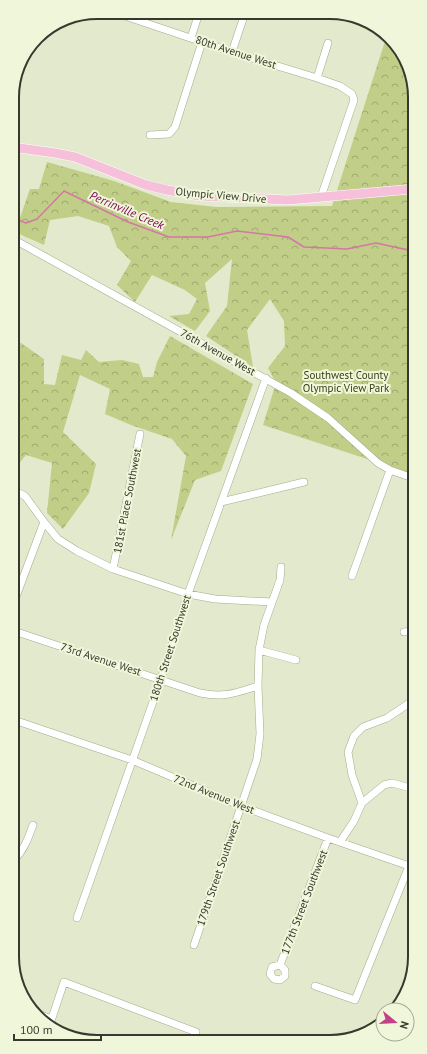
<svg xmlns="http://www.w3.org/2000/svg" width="427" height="1054" viewBox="0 0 427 1054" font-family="'PT Sans',sans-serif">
  <defs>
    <pattern id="forest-crowns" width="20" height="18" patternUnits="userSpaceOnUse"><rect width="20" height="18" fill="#c1ce87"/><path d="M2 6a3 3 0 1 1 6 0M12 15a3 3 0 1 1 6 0" fill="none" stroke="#9ea86f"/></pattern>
  </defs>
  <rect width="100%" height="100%" fill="#e2e9cc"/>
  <path fill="url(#forest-crowns)" d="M 387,35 L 390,37 L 412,75 L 413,474 L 263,425 L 276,383 L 268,368 L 285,346 L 284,321 L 270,299 L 247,330 L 253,367 L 206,336 L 227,306 L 232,259 L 205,283 L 210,311 L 195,331 L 169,316 L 189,314 L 197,299 L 185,290 L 152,275 L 135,302 L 117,285 L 131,261 L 117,247 L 109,226 L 78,216 L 50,220 L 44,245 L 15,232 L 30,189 L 39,189 L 47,162 L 114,181 L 171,202 L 216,207 L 332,206 Z
    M 170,336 L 253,384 L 221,471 L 195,480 L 171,540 L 186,456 L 172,439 L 131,425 L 105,414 L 110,389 L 80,375 L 63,432 L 96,464 L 89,493 L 63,529 L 47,513 L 52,463 L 26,455 L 13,471 L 13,421 L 17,408 L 13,406 L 13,343 L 21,343 L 44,359 L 44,384 L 55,385 L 62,355 L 81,360 L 86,350 L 99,362 L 122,360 L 139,364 L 143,377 L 153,377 L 157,362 Z"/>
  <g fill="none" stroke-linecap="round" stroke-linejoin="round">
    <path stroke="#d477a5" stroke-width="1.5" d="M 13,218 L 26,223 L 37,219 L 64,191 L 128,222 L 169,237 L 208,237 L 237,231 L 288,237 L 304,247 L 347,249 L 376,243 L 413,251"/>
    <g stroke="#a4aa8e" stroke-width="8">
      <path id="minor" d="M 113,12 L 232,52 L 317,78 L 340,86 L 352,94 L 354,100 L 321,197
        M 191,38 L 199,13
        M 232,52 L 245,13
        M 317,78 L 328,43
        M 150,135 L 169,134 L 175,127 L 202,42
        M 13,239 L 291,393 L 328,418 L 378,463 L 390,470 L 413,478
        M 13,492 L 17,492 L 25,496 L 44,522 L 58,539 L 77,551 L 113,569 L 188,594 L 215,599 L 272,602
        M 221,502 L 304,482
        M 113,569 L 140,434
        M 352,576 L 390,470
        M 14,602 L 44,522
        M 14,631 L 200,693 C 225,698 235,693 258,686
        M 404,632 L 414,631
        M 259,650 L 296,660
        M 14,720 L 132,760 L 241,806 L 328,838 L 415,868
        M 362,803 L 384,785 L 392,783 L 414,789
        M 340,842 L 354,821 L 362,803 L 352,775 L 348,752 L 354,736 L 363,727 L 387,718 L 414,700
        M 14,860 C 24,850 28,839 33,825
        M 77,918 L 161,679 L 188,594 L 266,378
        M 194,945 L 257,759 L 260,734 L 258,686 L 259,650 L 264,625 L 280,580 L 281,567
        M 280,965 L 285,970 L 285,976 L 280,980 L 274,979 L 270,974 L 272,967 L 280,965 L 328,838
        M 315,986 L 355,1000 L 409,866
        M 34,1012 L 51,1019
        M 50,1024 L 64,982 L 196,1032
        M 266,1040 L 269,1040"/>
    </g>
    <g stroke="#fff" stroke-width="10">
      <path id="major" d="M 12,147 L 55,153 L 75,157 L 146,185 L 167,190 L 199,196 L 288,200 L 413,189"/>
    </g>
    <use href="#minor" stroke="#fff" stroke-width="7"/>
    <use href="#major" stroke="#f7c0da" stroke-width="9"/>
  </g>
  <g text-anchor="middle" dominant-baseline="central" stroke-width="4" stroke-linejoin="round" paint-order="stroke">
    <g font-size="11" fill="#37392e" stroke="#f0f6d9">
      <text transform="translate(236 52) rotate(18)">80th Avenue West</text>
      <text transform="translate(221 195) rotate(5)">Olympic View Drive</text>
      <text transform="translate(218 352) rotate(29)">76th Avenue West</text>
      <text transform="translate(127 501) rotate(-79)">181st Place Southwest</text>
      <text transform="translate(170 648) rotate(-72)">180th Street Southwest</text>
      <text transform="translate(101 659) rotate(18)">73rd Avenue West</text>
      <text transform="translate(214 794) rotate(22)">72nd Avenue West</text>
      <text transform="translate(218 873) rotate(-71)">179th Street Southwest</text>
      <text transform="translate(304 902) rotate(-69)">177th Street Southwest</text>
    </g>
    <g font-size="11" fill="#383e14" stroke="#f0f6d9">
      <text x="346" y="375">Southwest County<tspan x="346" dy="13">Olympic View Park</tspan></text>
    </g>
    <g font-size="12" font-style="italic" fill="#78004d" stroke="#f0f6d9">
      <text transform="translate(127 210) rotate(23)">Perrinville Creek</text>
    </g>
  </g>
  <path d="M0 0H427V1054H0ZM97 19H330A78 78 0 0 1 408 97V957A78 78 0 0 1 330 1035H97A78 78 0 0 1 19 957V97A78 78 0 0 1 97 19Z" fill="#f0f6d9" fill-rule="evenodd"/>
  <path fill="none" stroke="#37392e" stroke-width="2" d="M97 19H330A78 78 0 0 1 408 97V957A78 78 0 0 1 330 1035H97A78 78 0 0 1 19 957V97A78 78 0 0 1 97 19Z"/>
  <g transform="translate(395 1022) rotate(108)"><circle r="19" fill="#f0f6d9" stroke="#a6aa95"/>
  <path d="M0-3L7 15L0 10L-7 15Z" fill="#c34189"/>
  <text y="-6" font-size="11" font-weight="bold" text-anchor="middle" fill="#37392e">N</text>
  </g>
  <path d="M14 1034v6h87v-6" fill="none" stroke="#37392e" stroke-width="2"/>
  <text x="20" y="1034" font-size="12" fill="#37392e" stroke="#f0f6d9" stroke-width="3" paint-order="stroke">100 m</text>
</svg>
